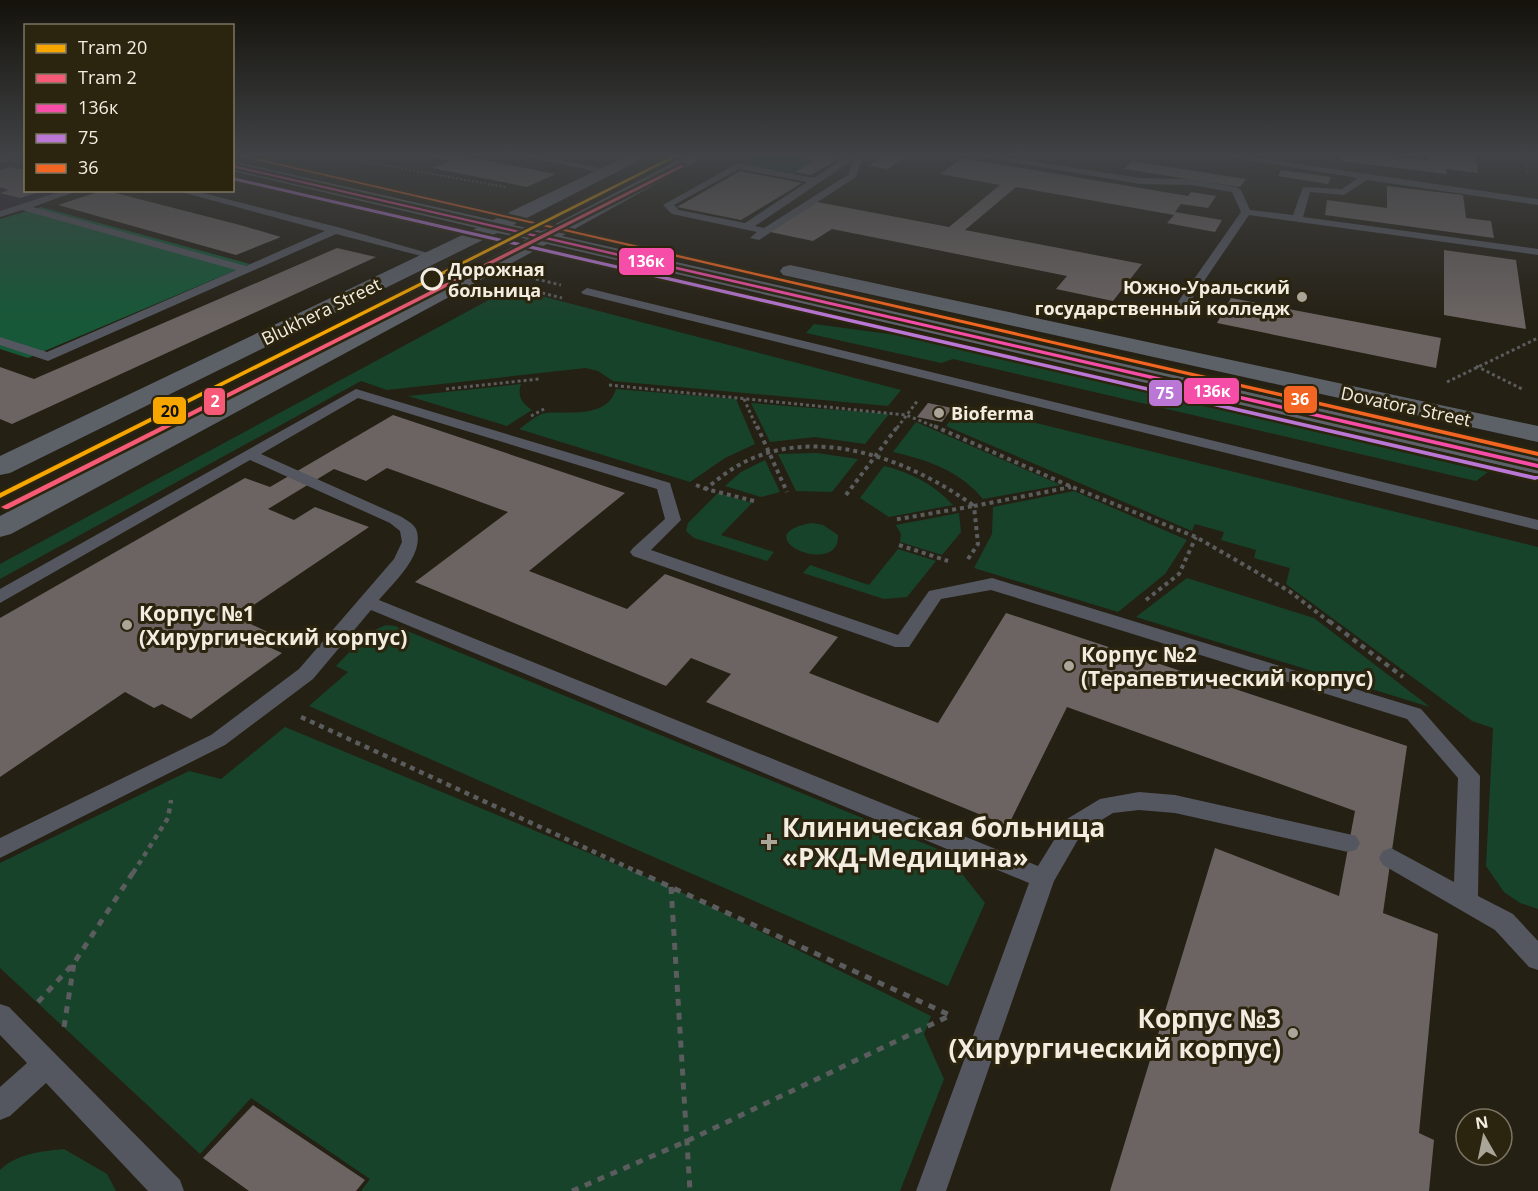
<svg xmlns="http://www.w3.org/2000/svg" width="1538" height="1191" viewBox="0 0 1538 1191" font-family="'Open Sans',sans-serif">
  <rect width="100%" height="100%" fill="#252014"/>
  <path fill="#2c2834" d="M 17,157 L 25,159 L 26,190 L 66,191 L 0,211 L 0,161 Z"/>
  <path fill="#17432b" d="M 759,155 L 793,155 L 814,161 L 794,173 L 743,164 Z
    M 511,288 L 901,390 L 888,406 L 613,381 L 598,371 L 586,368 L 387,390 L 361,381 L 0,579 L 0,564 Z
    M 814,324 L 912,337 L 1488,472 L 1476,481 L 953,359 L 941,363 L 806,333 Z
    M 521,384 C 517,397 522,403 532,410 L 507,426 L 408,396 Z
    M 616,389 L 736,399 L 755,444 L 725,458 L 690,482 L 519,429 C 526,425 538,413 546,413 C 569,411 607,419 616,389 Z
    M 751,403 L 889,414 L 865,444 L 815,437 L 770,442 Z
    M 963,405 L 1538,547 L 1538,909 L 1520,903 L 1504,892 L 1486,866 L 1493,728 L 1472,721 L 1286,584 L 1290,568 L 1254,558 L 1256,550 L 1221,540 L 1224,532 L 1195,524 L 1192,531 L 946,426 Z
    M 916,422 L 1061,485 L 983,499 C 960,471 928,460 893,452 Z
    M 817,453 L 858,459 L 832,492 L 796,491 L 778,454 Z
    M 765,460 L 780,492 L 761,497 L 725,486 L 741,472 Z
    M 884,466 C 912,473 933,484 953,505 L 889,517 L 860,498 Z
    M 1074,491 L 1187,540 L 1165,574 L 1118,612 L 974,568 L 992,534 L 993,507 Z
    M 718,493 L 752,503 L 721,535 L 774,552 L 767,561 L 694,538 L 686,531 L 688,523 Z
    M 959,513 L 961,532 L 942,555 L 900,542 L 901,534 L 896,525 Z
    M 812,523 L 823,525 L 838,535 C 840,580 741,535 812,523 Z
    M 898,549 L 936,561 L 907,597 L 884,599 L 803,573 L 810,565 L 869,585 Z
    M 1187,578 L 1314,618 L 1430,707 L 1136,617 Z
    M 386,625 L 395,626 L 945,852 L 985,903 L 948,986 L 309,706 L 348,672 L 336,666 L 368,633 Z
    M 285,727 L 671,887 L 931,1016 L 924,1034 L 944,1079 L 900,1191 L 361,1191 L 370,1179 L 251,1098 L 200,1154 L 0,968 L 0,863 L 189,771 L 221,779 Z
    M 64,1149 L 107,1174 L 116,1191 L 0,1191 L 0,1170 C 16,1154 42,1151 64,1149 Z"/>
  <path fill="#175838" d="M 41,207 L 250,264 L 28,358 L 0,349 L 0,219 Z"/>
  <path fill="#6b6462" d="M 422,155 L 458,155 L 556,174 L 527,187 L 432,168 L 450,161 Z
    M 813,155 L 826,155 L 841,157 L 811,175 L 795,172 L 814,161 L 806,159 Z
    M 885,155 L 908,155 L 888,169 L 869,166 Z
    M 1342,155 L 1377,155 L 1428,161 L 1427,155 L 1475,155 L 1478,173 L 1446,169 L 1447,174 L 1341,161 Z
    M 962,158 L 1188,196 L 1191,192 L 1216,196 L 1208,208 L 1181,204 L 1175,212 L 1222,220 L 1215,232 L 1167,223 L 1174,215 L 1016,187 L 965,230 L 1142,264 L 1113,301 L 1056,289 L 1067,276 L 832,229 L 813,241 L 770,232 L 817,202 L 949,227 L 1000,185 L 940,174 Z
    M 1132,161 L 1246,179 L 1240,187 L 1124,169 Z
    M 10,167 L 26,170 L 26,190 L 42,191 L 20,198 L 0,193 L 9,190 L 0,187 L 0,170 Z
    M 1281,170 L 1331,177 L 1328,184 L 1278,176 Z
    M 740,171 L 802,183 L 741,220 L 677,207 Z
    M 1387,186 L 1463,195 L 1466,218 L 1491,221 L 1494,238 L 1325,215 L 1327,200 L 1387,208 Z
    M 104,190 L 240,225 L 281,237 L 236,255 L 58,205 Z
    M 337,248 L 376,257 L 12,424 L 0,419 L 0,367 L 34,379 Z
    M 1444,250 L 1516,260 L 1526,329 L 1444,315 Z
    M 1231,298 L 1441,338 L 1436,368 L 1217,323 Z
    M 928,403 L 952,408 L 942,422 L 917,417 Z
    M 393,415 L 625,493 L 529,571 L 627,609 L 665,574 L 838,637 L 809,673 L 938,723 L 1006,613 L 1407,746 L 1383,913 L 1438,934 L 1419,1133 L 1434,1140 L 1429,1191 L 1110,1191 L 1215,848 L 1339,896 L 1355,811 L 1067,707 L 1008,826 L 706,702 L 731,674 L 691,658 L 666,686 L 415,582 L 508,512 L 387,468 L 366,481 L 334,469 L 268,509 L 294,520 L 315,507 L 369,527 L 236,617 L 270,633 L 258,642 L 282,653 L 191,719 L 162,704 L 154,708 L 125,692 L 0,777 L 0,618 L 245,478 L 270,487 Z
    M 253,1105 L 365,1180 L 356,1191 L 249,1191 L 203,1158 Z"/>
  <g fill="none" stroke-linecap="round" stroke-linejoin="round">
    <path stroke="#5b5c5d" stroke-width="2" stroke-dasharray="2 2" stroke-linecap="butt" d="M 1523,155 L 1528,174
      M 338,157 L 505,187
      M 141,190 L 152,193"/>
    <path stroke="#5b5c5d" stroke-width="3" stroke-dasharray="3 3" stroke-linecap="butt" d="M 536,279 L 561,285
      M 519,287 L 562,298
      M 1476,366 L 1522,389
      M 1447,382 L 1538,338
      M 609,385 L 906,415 L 938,428
      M 446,389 L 539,379
      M 744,399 L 757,428
      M 531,416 L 544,409
      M 897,428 L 918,400"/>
    <path stroke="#5b5c5d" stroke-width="4" stroke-dasharray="4 4" stroke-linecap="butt" d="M 757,426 L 787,492
      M 934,426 L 1072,487 L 1196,537 L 1289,591 L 1331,623
      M 696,485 L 706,489
      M 846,495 L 898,426
      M 754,501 L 706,489 C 722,475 740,462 761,455 C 833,430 916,464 974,506 L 893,520
      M 899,545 L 948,561
      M 968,559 L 978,544 L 974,506 L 1071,487
      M 1146,600 L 1179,574 L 1196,537"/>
    <path stroke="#5b5c5d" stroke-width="4.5" stroke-dasharray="5 5" stroke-linecap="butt" d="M 1329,621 L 1403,677
      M 301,717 L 640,873
      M 133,873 L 168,818 L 171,800"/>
    <path stroke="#5b5c5d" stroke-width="5" stroke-dasharray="7 7" stroke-linecap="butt" d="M 636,871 L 954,1017
      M 671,887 L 690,1191
      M 38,1002 L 74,963 L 134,871
      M 64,1027 L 74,963
      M 572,1191 L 687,1141 L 951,1015"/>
    <path fill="#54575f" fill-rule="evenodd" d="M 515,155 L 533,155 L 615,171 L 610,174 Z
      M 849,155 L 863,155 L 856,177 L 759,240 L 750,238 L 757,232 L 672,214 L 663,205 L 738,163 L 814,178 ZM 853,160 L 849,174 L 764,228 L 755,226 ZM 739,169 L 807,182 L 745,223 L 679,210 L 674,205 Z
      M 971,155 L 991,155 L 1140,178 L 1191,179 L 1236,187 L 1241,190 L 1250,210 L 1293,215 L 1303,187 L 1342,189 L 1358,178 L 1216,155 L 1237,155 L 1538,199 L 1538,205 L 1367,180 L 1344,195 L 1310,192 L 1303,217 L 1538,249 L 1538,255 L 1249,215 L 1183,312 L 1179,313 L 1173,309 L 1241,212 L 1232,192 L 1191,185 L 1140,184 Z
      M 65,190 L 80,190 L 33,207 L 246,266 L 325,231 L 174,190 L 191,190 L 341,228 L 438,256 L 433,259 L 336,234 L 48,361 L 0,345 L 0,337 L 47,352 L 236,270 L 22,210 L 0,217 L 0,211 Z
      M 587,288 L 1538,520 L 1538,530 L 583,294 L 581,292 Z
      M 356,389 L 670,483 L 681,520 L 651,550 L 898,635 L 929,591 L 992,578 L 1421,709 L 1480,776 L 1478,896 L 1513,914 L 1538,941 L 1538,970 L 1529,967 L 1495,930 L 1383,865 L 1379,858 L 1383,851 L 1391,848 L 1454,882 L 1458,778 L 1407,719 L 991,590 L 941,599 L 909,647 L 895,647 L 633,556 L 630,552 L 633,548 L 665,519 L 657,489 L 358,398 L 261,454 L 402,517 C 406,520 414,524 416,529 C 426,554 393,583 379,600 L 1038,866 L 1067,819 L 1100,799 L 1139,792 L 1175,795 L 1348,834 L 1356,836 L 1360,843 L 1356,850 L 1348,852 L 1175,813 L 1139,810 L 1113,813 L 1083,831 L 1054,881 L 946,1191 L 916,1191 L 1029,883 L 371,610 L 313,679 L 225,745 L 0,858 L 0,838 L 211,735 L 299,669 L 394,559 L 402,542 L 400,531 L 390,523 L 250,460 L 0,603 L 0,589 Z
      M 0,1004 L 9,1007 L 180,1180 L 184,1191 L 148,1191 L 46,1083 L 10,1116 L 0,1120 L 0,1087 L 27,1063 L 0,1035 Z"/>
    <path fill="#54575f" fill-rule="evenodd" d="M 0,155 L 18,155 L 16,158 L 0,163 Z"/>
    <path fill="#5c6168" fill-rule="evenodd" d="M 629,155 L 650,155 L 513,225 L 542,231 L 688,155 L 708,155 L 562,236 L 1538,458 L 1538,474 L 547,244 L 11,534 L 0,537 L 0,516 L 527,239 L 497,233 L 10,473 L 0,475 L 0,456 L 477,228 L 232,171 L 232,161 L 493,220 Z
      M 790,265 L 1538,426 L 1538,442 L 783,275 L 780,271 L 783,267 Z"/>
    <g stroke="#2b240e" stroke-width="5">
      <path id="bus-1" d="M 232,165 L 1538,464 L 1538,468 L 232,167 Z"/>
    </g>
    <g stroke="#2b240e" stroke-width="5">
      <path id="bus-2" d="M 232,177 L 1535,476 L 1538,476 L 1538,479 L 1535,480 L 232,180 Z"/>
    </g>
    <g stroke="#2b240e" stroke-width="5">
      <path id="bus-3" d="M 235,155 L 242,155 L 1538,452 L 1538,456 Z"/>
    </g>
    <use href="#bus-1" fill="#f54da8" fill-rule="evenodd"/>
    <use href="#bus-2" fill="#ba77d6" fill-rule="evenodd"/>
    <use href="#bus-3" fill="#f26522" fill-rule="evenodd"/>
    <g stroke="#2b240e" stroke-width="5">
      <path id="tram-1" d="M 675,155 L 680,155 L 0,498 L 0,493 Z"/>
    </g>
    <g stroke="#2b240e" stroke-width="5">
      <path id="tram-2" d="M 681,165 L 685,166 L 8,509 L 5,509 L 1,507 Z"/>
    </g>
    <use href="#tram-1" fill="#f7a600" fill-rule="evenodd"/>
    <use href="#tram-2" fill="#f75a77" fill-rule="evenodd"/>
  </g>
  <linearGradient id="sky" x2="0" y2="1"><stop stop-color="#14120b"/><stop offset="0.48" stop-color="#404245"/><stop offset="1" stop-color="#404245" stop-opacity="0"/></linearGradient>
  <rect width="1538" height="322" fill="url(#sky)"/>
  <circle fill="#2b240e" stroke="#f2ede0" stroke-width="3" cx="432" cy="279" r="10"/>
  <g fill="#aaa599" stroke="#2b240e" stroke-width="2">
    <circle cx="1302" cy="297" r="6"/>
    <circle cx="939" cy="413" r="6"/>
    <circle cx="127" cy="625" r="6"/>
    <circle cx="1069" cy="666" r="6"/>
    <path d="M766 833h6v6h6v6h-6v6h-6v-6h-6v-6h6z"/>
    <circle cx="1293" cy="1033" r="6"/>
  </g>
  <g text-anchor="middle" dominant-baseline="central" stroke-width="6" stroke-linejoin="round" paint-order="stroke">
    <g font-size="18" font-weight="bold" fill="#f2ede0" stroke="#2b240e" text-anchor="start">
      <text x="448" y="269">Дорожная<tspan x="448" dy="21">больница</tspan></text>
    </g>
    <g font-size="18" font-weight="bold" fill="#f2ede0" stroke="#2b240e" text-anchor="end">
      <text x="1290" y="287">Южно-Уральский<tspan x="1290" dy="21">государственный колледж</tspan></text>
      <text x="951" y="413" text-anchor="start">Bioferma</text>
    </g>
    <g font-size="18" fill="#f2ede0" stroke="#2b240e">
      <text transform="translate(321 311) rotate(-26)">Blukhera Street</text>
      <text transform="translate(1406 406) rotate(12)">Dovatora Street</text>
    </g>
    <g font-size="21" font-weight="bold" fill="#f2ede0" stroke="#2b240e" text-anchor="start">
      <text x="139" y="613">Корпус №1<tspan x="139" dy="24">(Хирургический корпус)</tspan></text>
      <text x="1081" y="654">Корпус №2<tspan x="1081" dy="24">(Терапевтический корпус)</tspan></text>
    </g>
    <g font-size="26" font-weight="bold" fill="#f2ede0" stroke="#2b240e" text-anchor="start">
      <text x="782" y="827">Клиническая больница<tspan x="782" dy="30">«РЖД-Медицина»</tspan></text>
      <text x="1281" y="1018" text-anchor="end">Корпус №3<tspan x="1281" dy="30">(Хирургический корпус)</tspan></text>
    </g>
  </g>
  <g stroke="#2b240e" stroke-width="2">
    <rect x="618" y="247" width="57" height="29" rx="6" fill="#f54da8"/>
    <rect x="1183" y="377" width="57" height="28" rx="6" fill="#f54da8"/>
    <rect x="1148" y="379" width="35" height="28" rx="6" fill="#ba77d6"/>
    <rect x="1283" y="385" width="35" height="29" rx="6" fill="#f26522"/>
    <rect x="203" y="387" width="23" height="29" rx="6" fill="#f75a77"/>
    <rect x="152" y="396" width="35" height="29" rx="6" fill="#f7a600"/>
  </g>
  <g font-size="16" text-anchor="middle" font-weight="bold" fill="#fff">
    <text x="646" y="267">136к</text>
    <text x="1212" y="397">136к</text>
    <text x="1165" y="399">75</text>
    <text x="1300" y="405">36</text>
    <text x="215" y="407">2</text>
  </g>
  <g font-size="16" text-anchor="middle" font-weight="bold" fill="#111">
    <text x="170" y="417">20</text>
  </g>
  <rect x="24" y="24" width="210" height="168" fill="#2b240e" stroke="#7b7462" stroke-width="1.5"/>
  <rect x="36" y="44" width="30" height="9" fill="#f7a600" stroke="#7b7462" stroke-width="1.5"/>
  <text x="78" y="54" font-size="18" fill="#f2ede0">Tram 20</text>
  <rect x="36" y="74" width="30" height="9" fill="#f75a77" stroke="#7b7462" stroke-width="1.5"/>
  <text x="78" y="84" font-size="18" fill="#f2ede0">Tram 2</text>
  <rect x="36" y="104" width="30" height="9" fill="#f54da8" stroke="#7b7462" stroke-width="1.5"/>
  <text x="78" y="114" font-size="18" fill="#f2ede0">136к</text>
  <rect x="36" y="134" width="30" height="9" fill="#ba77d6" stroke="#7b7462" stroke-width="1.5"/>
  <text x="78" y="144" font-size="18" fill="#f2ede0">75</text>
  <rect x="36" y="164" width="30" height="9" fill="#f26522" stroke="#7b7462" stroke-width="1.5"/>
  <text x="78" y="174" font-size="18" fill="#f2ede0">36</text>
  <g transform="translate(1484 1137) rotate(351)"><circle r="28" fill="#2b240e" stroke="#7b7462" stroke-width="1.5"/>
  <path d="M0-4.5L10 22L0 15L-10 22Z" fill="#aaa599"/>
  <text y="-9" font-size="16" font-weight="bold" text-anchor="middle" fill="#f2ede0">N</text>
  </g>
</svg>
